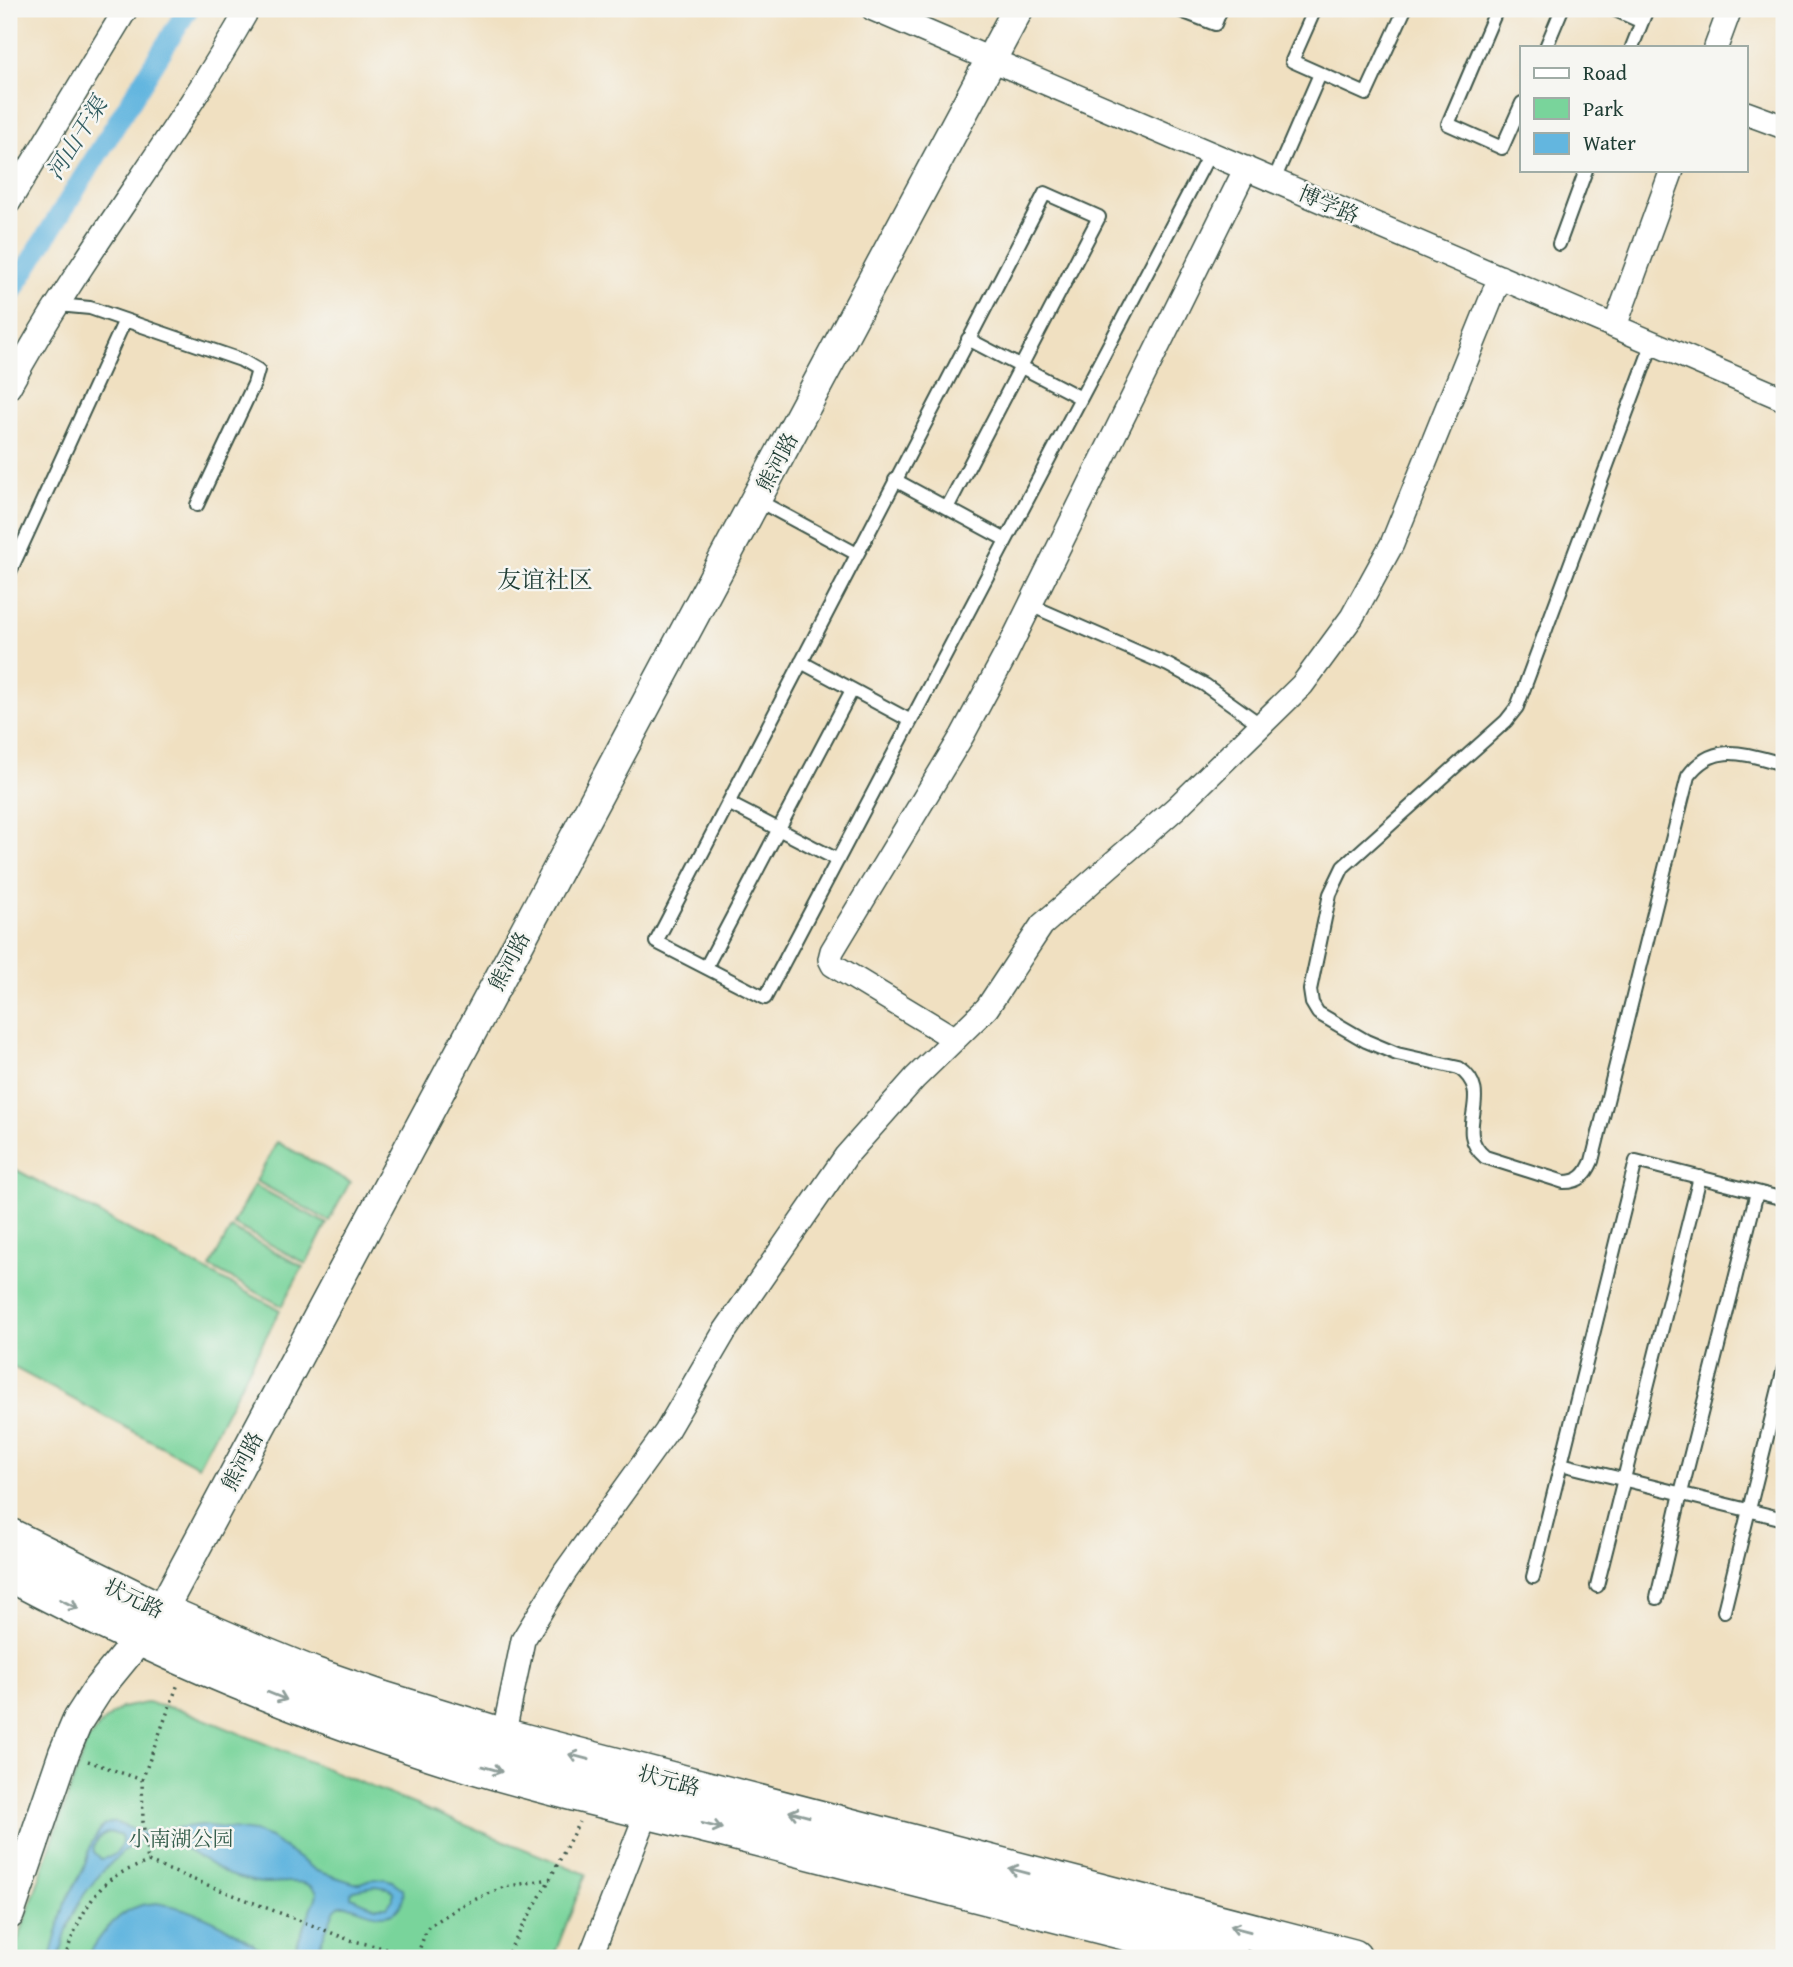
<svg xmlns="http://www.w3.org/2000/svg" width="1793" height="1967" viewBox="0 0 1793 1967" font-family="'Gentium Book Plus','Noto Serif SC',serif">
  <rect width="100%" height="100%" fill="#f6f6f2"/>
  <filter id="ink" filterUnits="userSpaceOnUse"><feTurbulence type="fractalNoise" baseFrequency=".0143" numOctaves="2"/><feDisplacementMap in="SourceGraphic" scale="14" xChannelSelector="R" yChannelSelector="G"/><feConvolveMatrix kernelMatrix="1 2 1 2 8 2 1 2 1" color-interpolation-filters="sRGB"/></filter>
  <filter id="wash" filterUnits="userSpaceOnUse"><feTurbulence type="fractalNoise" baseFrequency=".00686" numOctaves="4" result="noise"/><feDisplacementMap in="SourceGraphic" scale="28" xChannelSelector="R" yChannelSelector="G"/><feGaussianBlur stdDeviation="1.57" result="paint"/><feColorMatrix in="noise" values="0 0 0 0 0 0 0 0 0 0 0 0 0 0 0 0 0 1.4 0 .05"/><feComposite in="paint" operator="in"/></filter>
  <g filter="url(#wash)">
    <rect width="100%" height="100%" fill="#f0e0c1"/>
    <path fill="#79d49b" stroke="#4c8868" stroke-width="2" d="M 277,1142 L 350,1182 L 329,1221 L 256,1181 Z
      M 9,1166 L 280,1310 L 198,1466 L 9,1365 Z
      M 254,1185 L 327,1224 L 306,1264 L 233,1224 Z
      M 231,1228 L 303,1267 L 282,1306 L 210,1267 Z
      M 146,1703 L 182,1710 L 586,1874 L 553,1958 L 12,1958 L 87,1741 L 102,1723 L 121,1708 Z"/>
    <path fill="#63b6df" stroke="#417a8a" stroke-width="2" fill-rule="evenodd" d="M 113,1822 L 141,1832 L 202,1825 L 254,1832 L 270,1838 L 317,1871 L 354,1883 L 361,1883 L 374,1878 L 385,1879 L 392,1881 L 403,1889 C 404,1895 404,1900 400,1906 C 388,1925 362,1909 346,1905 L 340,1905 L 335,1909 L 314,1958 L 291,1958 L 316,1898 L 317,1892 C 305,1876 280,1884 263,1883 C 252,1882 240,1878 229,1875 L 172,1841 C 159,1838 146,1838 133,1843 C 111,1862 88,1884 75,1910 C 67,1925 64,1942 59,1958 L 50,1958 L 65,1903 L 83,1870 L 92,1842 L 103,1825 ZM 110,1832 L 121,1836 C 125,1849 113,1858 101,1859 L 94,1852 C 92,1842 101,1834 110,1832 ZM 375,1886 L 388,1888 L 393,1891 L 393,1899 L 387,1907 L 375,1907 L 351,1897 L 351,1893 L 354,1890 Z
      M 156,1903 C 201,1909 238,1932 273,1958 L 87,1958 C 98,1938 116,1913 139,1906 C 144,1904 151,1904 156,1903 Z"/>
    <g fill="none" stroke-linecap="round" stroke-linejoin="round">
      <path stroke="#63b6df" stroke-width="21" d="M 9,296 L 188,9"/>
    </g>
  </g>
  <g filter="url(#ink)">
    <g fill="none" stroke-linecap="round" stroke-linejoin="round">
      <g stroke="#3e5549" stroke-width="16">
        <path id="service" d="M 1176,9 L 1215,24 L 1221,9
          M 1315,9 L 1292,61 L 1366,94 L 1405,9
          M 1497,9 L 1448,124 L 1502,148 L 1522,103
          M 1613,9 L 1642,22
          M 1546,47 L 1562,9
          M 1632,47 L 1647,9
          M 1274,180 L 1320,74
          M 1559,244 L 1586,170
          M 58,305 L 90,308 L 241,360 L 258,370 L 254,384 L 197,505
          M 968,339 L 1081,398
          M 1653,342 L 1517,707 L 1506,721 L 1343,867 L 1330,894 L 1310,990 L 1312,1003 L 1318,1013 L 1366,1041 L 1397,1054 L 1459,1068 C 1497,1095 1451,1129 1485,1157 L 1564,1182 C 1580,1182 1586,1175 1592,1161 L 1688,776 C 1714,740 1747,755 1784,764
          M 895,480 L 1006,540
          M 757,500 L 857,554
          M 947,508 L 1099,217 L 1045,193 L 656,942 L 765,998 L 1210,153
          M 9,574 L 125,320
          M 1030,605 L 1168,665 L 1205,685 L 1261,725
          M 801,662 L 911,721
          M 728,803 L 838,860
          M 706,967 L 852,690
          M 1561,1464 L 1784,1519
          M 1533,1577 L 1636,1161 L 1784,1199
          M 1597,1586 L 1700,1177
          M 1657,1598 L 1681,1493 L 1757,1192
          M 1724,1611 L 1784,1368"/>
      </g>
      <g stroke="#3e5549" stroke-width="26">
        <path id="minor" d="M 873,9 L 1784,399
          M 1716,47 L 1730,9
          M 1746,113 L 1784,127
          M 9,202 L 126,9
          M 1615,326 L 1672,170
          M 9,387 C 80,256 175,139 248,9
          M 955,1039 L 833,965 L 830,959 L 832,951 L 962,736 L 1006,654 L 1246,168
          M 503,1737 L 523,1640 L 565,1572 L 666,1432 L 725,1331 L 846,1156 L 915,1078 L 987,1008 L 1042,925 L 1176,808 L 1302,685 L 1352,617 L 1392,544 L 1500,277
          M 590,1958 L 648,1810"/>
      </g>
      <g stroke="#3e5549" stroke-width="33">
        <path id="tertiary" d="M 9,1914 L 64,1753 L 78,1720 L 98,1689 L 161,1612 L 1018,9"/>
      </g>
      <g stroke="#3e5549" stroke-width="40">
        <path id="primary" d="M 9,1537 L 161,1612 L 249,1650 L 313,1676 L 382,1700 L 503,1737 L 1353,1958
          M 9,1572 C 138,1641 273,1699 412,1745 C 511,1779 615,1802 717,1827 C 888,1871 1060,1914 1230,1958"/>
      </g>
      <path stroke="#3e5549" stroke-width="3.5" stroke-dasharray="2 5" stroke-linecap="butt" d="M 88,1761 L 142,1780 L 143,1822 L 148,1862 L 350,1940 L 417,1956 L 427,1928 L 462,1905 L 504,1887 L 550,1879
        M 142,1780 L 178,1684
        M 65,1958 C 73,1931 91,1890 117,1875 C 126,1870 138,1866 148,1862
        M 505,1958 L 550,1879 L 579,1822"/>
      <use href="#service" stroke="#fff" stroke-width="12"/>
      <use href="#minor" stroke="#fff" stroke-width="23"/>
      <use href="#tertiary" stroke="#fff" stroke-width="30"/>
      <use href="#primary" stroke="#fff" stroke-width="37"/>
    </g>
    <defs><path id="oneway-shaft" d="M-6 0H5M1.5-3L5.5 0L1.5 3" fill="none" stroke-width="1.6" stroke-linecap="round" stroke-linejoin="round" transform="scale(1.75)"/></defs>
    <g stroke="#8f9e9a">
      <use href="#oneway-shaft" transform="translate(69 1604) rotate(27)"/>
      <use href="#oneway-shaft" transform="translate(277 1696) rotate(22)"/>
      <use href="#oneway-shaft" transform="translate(579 1757) rotate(-165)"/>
      <use href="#oneway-shaft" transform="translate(492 1769) rotate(16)"/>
      <use href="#oneway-shaft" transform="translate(799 1814) rotate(-165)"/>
      <use href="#oneway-shaft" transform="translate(712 1826) rotate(14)"/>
      <use href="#oneway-shaft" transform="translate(1019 1871) rotate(-165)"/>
      <use href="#oneway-shaft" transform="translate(1240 1929) rotate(-165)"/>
    </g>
  </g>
  <g text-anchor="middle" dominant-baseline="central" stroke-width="5" stroke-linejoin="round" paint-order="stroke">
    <g font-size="21" fill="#1f3d34" stroke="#f6f6f2">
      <text transform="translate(1329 204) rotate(23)">博学路</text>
      <text transform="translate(777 462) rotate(-62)">熊河路</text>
      <text transform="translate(509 961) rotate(-62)">熊河路</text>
      <text transform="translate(242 1461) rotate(-62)">熊河路</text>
      <text transform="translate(134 1598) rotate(26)">状元路</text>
      <text transform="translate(669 1780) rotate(15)">状元路</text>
    </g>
    <g font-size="21" fill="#315b49" stroke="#f6f6f2">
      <text x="181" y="1838">小南湖公园</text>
    </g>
    <g font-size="23" font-style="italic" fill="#305b5f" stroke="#f6f6f2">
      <text transform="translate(76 138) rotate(-58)">河山干渠</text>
    </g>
    <g font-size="24" fill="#1f3d34" stroke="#f6f6f2">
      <text x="545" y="579">友谊社区</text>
    </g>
  </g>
  <rect width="1793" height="1967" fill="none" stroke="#f6f6f2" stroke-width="35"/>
  <rect x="1520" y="46" width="228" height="126" fill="#f6f6f2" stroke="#a0aca6" stroke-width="2"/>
  <rect x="1534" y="68" width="35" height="10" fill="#ffffff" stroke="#a0aca6" stroke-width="2"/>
  <text x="1583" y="80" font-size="21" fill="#1f3d34">Road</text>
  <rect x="1534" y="98" width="35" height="21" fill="#79d49b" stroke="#a0aca6" stroke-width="2"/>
  <text x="1583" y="116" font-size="21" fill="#1f3d34">Park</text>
  <rect x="1534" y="133" width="35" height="21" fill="#63b6df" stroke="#a0aca6" stroke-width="2"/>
  <text x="1583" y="150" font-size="21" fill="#1f3d34">Water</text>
</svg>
